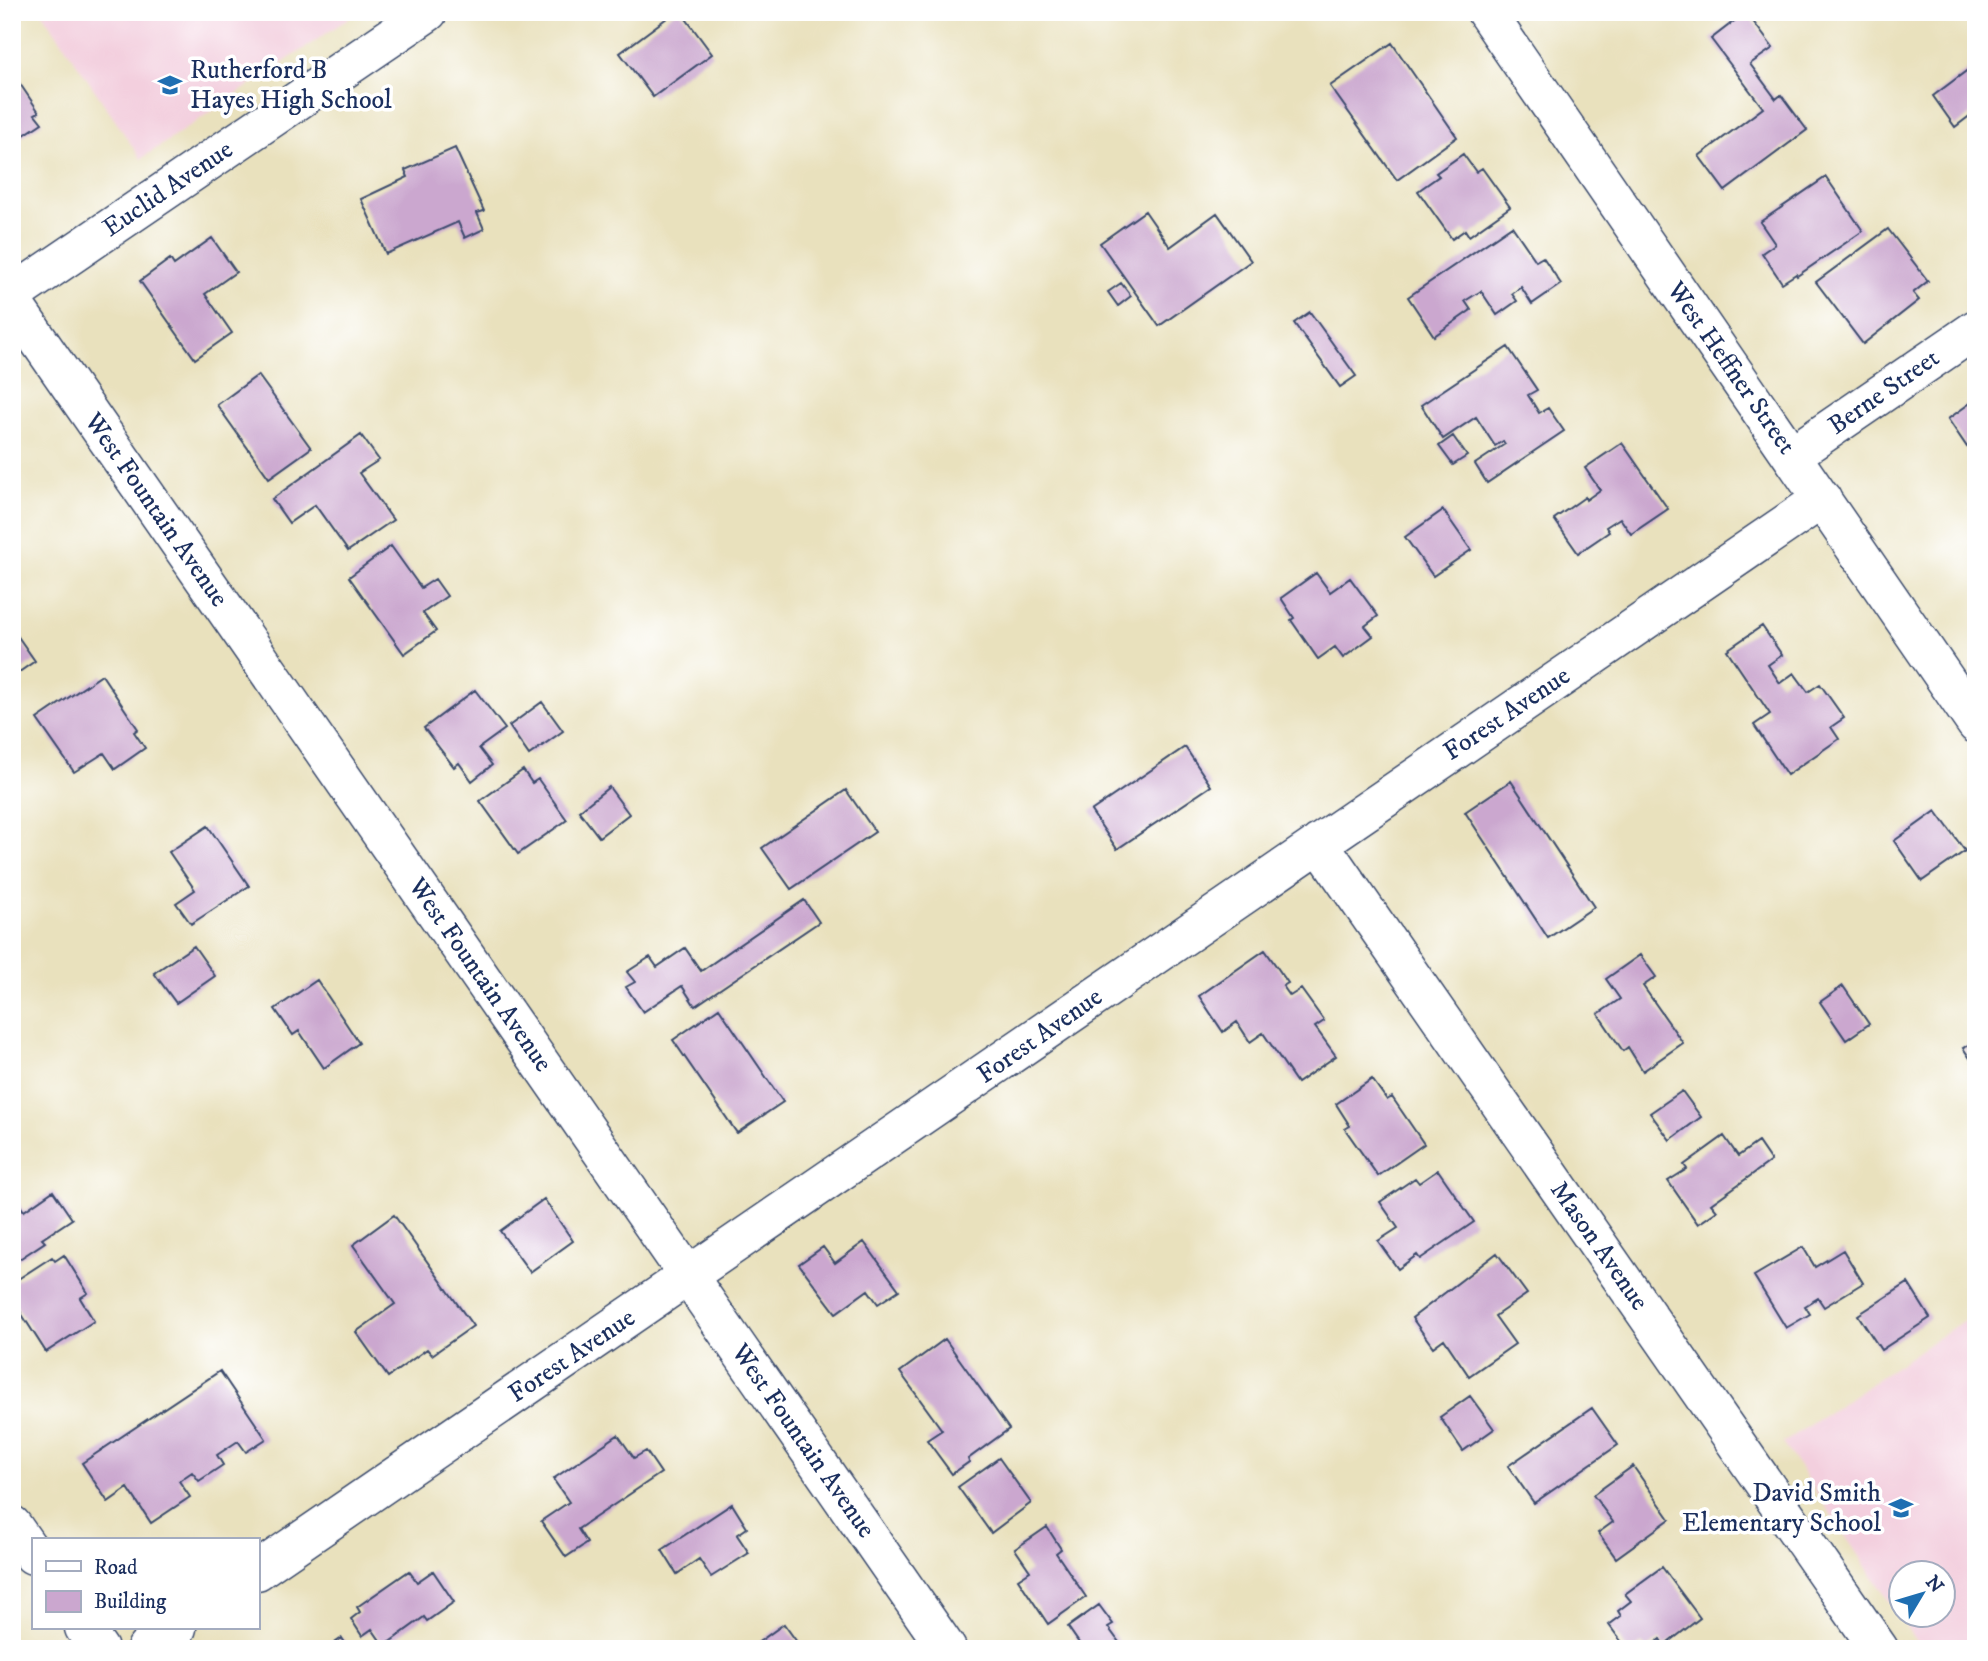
<svg xmlns="http://www.w3.org/2000/svg" width="1988" height="1661" viewBox="0 0 1988 1661" font-family="'IM FELL DW Pica',serif">
  <rect width="100%" height="100%" fill="#fff"/>
  <filter id="ink" filterUnits="userSpaceOnUse"><feTurbulence type="fractalNoise" baseFrequency=".0143" numOctaves="2"/><feDisplacementMap in="SourceGraphic" scale="14" xChannelSelector="R" yChannelSelector="G"/><feConvolveMatrix kernelMatrix="1 2 1 2 8 2 1 2 1" color-interpolation-filters="sRGB"/></filter>
  <filter id="wash" filterUnits="userSpaceOnUse"><feTurbulence type="fractalNoise" baseFrequency=".00686" numOctaves="4" result="noise"/><feDisplacementMap in="SourceGraphic" scale="28" xChannelSelector="R" yChannelSelector="G"/><feGaussianBlur stdDeviation="1.57" result="paint"/><feColorMatrix in="noise" values="0 0 0 0 0 0 0 0 0 0 0 0 0 0 0 0 0 1.4 0 .05"/><feComposite in="paint" operator="in"/></filter>
  <g filter="url(#wash)">
    <rect width="100%" height="100%" fill="#e9e1bd"/>
    <path fill="#f3cfde" fill-rule="evenodd" d="M 42,12 L 358,12 L 141,159 Z
      M 1976,1312 L 1976,1649 L 1921,1649 L 1783,1443 ZM 1900,1574 L 1942,1574 L 1942,1616 L 1900,1616 Z"/>
    <g id="blocks">
      <path fill="#cba7cf" d="M 675,12 L 681,12 L 712,54 L 653,97 L 620,53 Z
        M 1746,12 L 1773,48 L 1750,64 L 1776,99 L 1781,95 L 1807,130 L 1725,191 L 1699,156 L 1763,108 L 1711,39 Z
        M 1392,43 L 1457,137 L 1397,180 L 1330,86 Z
        M 1969,69 L 1976,79 L 1976,111 L 1955,127 L 1933,96 Z
        M 12,72 L 39,112 L 35,114 L 42,123 L 12,143 Z
        M 455,148 L 484,211 L 477,213 L 484,229 L 465,238 L 458,222 L 386,254 L 361,199 L 408,177 L 405,170 Z
        M 1463,154 L 1476,172 L 1482,168 L 1510,207 L 1469,236 L 1465,230 L 1452,239 L 1418,191 L 1439,176 L 1436,173 Z
        M 1826,177 L 1863,231 L 1797,276 L 1796,274 L 1782,283 L 1762,253 L 1775,244 L 1760,222 Z
        M 1145,211 L 1170,247 L 1217,213 L 1251,261 L 1159,326 L 1100,243 Z
        M 1512,226 L 1536,261 L 1543,257 L 1561,284 L 1532,304 L 1521,287 L 1512,294 L 1517,301 L 1497,315 L 1481,291 L 1465,301 L 1471,310 L 1434,336 L 1408,297 Z
        M 1888,229 L 1928,281 L 1913,293 L 1919,300 L 1863,344 L 1816,282 Z
        M 212,238 L 236,272 L 205,294 L 232,333 L 195,359 L 140,281 L 170,259 L 174,265 Z
        M 1121,283 L 1131,296 L 1118,306 L 1108,292 Z
        M 1310,312 L 1356,376 L 1340,387 L 1294,323 Z
        M 1508,347 L 1537,390 L 1528,395 L 1539,413 L 1548,408 L 1564,431 L 1487,483 L 1475,464 L 1505,444 L 1503,441 L 1495,446 L 1476,417 L 1443,439 L 1421,405 Z
        M 258,375 L 311,448 L 269,478 L 217,405 Z
        M 1976,399 L 1976,441 L 1967,447 L 1948,419 Z
        M 361,435 L 379,460 L 359,473 L 393,520 L 348,551 L 315,505 L 289,523 L 272,499 Z
        M 1453,436 L 1467,456 L 1453,465 L 1439,446 Z
        M 1622,443 L 1668,509 L 1631,534 L 1620,518 L 1606,527 L 1609,532 L 1578,553 L 1554,519 L 1585,497 L 1586,500 L 1600,490 L 1585,468 Z
        M 1443,510 L 1471,550 L 1433,576 L 1405,537 Z
        M 391,546 L 421,588 L 435,579 L 447,596 L 423,613 L 436,631 L 404,654 L 349,577 Z
        M 1316,573 L 1330,592 L 1350,578 L 1378,616 L 1365,626 L 1373,636 L 1343,658 L 1335,647 L 1318,659 L 1291,620 L 1294,618 L 1281,598 Z
        M 1762,626 L 1782,655 L 1768,665 L 1780,683 L 1794,673 L 1808,692 L 1820,684 L 1844,718 L 1831,727 L 1839,739 L 1787,775 L 1754,725 L 1770,714 L 1727,650 Z
        M 12,628 L 35,661 L 12,677 Z
        M 102,675 L 138,729 L 134,732 L 145,748 L 115,769 L 104,753 L 74,772 L 37,719 Z
        M 475,690 L 505,729 L 479,748 L 492,765 L 472,781 L 459,763 L 454,767 L 424,728 Z
        M 542,702 L 563,731 L 529,755 L 509,726 Z
        M 1185,747 L 1211,786 L 1117,849 L 1091,811 Z
        M 523,770 L 532,783 L 538,779 L 567,820 L 518,854 L 480,801 Z
        M 1511,781 L 1594,907 L 1548,938 L 1465,812 Z
        M 609,787 L 629,814 L 599,837 L 579,811 Z
        M 846,790 L 875,832 L 791,889 L 762,848 Z
        M 1936,811 L 1965,851 L 1922,881 L 1894,841 Z
        M 208,826 L 249,886 L 191,924 L 176,903 L 195,890 L 169,852 Z
        M 804,900 L 819,922 L 695,1006 L 682,986 L 643,1012 L 626,987 L 635,982 L 627,972 L 650,957 L 657,967 L 685,948 L 701,971 Z
        M 194,946 L 215,976 L 176,1003 L 154,973 Z
        M 1265,950 L 1288,983 L 1283,986 L 1290,996 L 1301,989 L 1324,1021 L 1315,1027 L 1336,1056 L 1297,1083 L 1263,1033 L 1250,1042 L 1237,1022 L 1223,1032 L 1199,996 Z
        M 1640,955 L 1656,977 L 1643,986 L 1683,1043 L 1643,1071 L 1628,1047 L 1623,1051 L 1598,1014 L 1620,999 L 1606,979 Z
        M 317,980 L 359,1043 L 324,1068 L 299,1031 L 293,1035 L 275,1009 Z
        M 1843,986 L 1869,1024 L 1846,1040 L 1820,1002 Z
        M 719,1008 L 783,1102 L 737,1133 L 673,1040 Z
        M 1976,1040 L 1976,1067 L 1963,1048 Z
        M 1372,1079 L 1387,1100 L 1392,1097 L 1424,1144 L 1378,1176 L 1345,1129 L 1350,1126 L 1336,1104 Z
        M 1682,1091 L 1701,1117 L 1670,1140 L 1650,1113 Z
        M 1724,1136 L 1738,1156 L 1758,1142 L 1771,1161 L 1711,1204 L 1717,1211 L 1698,1224 L 1668,1181 L 1687,1169 L 1684,1165 Z
        M 1438,1170 L 1474,1222 L 1420,1259 L 1417,1255 L 1398,1269 L 1378,1241 L 1398,1228 L 1380,1202 L 1415,1178 L 1419,1183 Z
        M 53,1191 L 72,1219 L 42,1239 L 45,1242 L 12,1264 L 12,1194 L 24,1211 Z
        M 544,1199 L 573,1241 L 530,1272 L 500,1231 Z
        M 394,1215 L 473,1326 L 432,1355 L 427,1349 L 388,1377 L 356,1332 L 395,1304 L 353,1245 Z
        M 864,1242 L 899,1290 L 878,1304 L 868,1290 L 836,1313 L 799,1264 L 823,1247 L 835,1263 Z
        M 1803,1247 L 1815,1267 L 1843,1250 L 1863,1283 L 1824,1307 L 1818,1298 L 1805,1306 L 1810,1314 L 1786,1328 L 1754,1276 Z
        M 1497,1253 L 1527,1294 L 1495,1316 L 1515,1344 L 1469,1376 L 1444,1339 L 1433,1347 L 1412,1318 Z
        M 64,1255 L 88,1293 L 80,1298 L 94,1321 L 46,1352 L 12,1299 L 12,1283 L 52,1257 L 55,1261 Z
        M 1908,1283 L 1930,1318 L 1881,1350 L 1858,1315 Z
        M 945,1339 L 1009,1429 L 968,1459 L 969,1462 L 952,1474 L 927,1440 L 942,1430 L 900,1372 Z
        M 220,1371 L 266,1439 L 246,1452 L 238,1441 L 217,1455 L 223,1465 L 199,1481 L 192,1472 L 179,1481 L 190,1497 L 151,1523 L 128,1488 L 108,1502 L 82,1463 Z
        M 1470,1396 L 1494,1429 L 1463,1451 L 1440,1417 Z
        M 1592,1408 L 1618,1445 L 1534,1503 L 1508,1466 Z
        M 618,1435 L 634,1458 L 646,1451 L 661,1473 L 578,1529 L 587,1543 L 566,1557 L 541,1521 L 569,1502 L 553,1479 Z
        M 999,1458 L 1031,1503 L 991,1533 L 958,1487 Z
        M 1633,1466 L 1670,1519 L 1616,1558 L 1598,1533 L 1613,1522 L 1593,1495 Z
        M 732,1504 L 747,1528 L 737,1535 L 749,1553 L 711,1577 L 699,1559 L 677,1574 L 662,1550 Z
        M 1047,1527 L 1061,1549 L 1056,1553 L 1086,1597 L 1048,1624 L 1018,1579 L 1030,1571 L 1015,1549 Z
        M 1662,1567 L 1700,1618 L 1664,1646 L 1660,1639 L 1647,1649 L 1642,1644 L 1635,1649 L 1627,1649 L 1609,1625 L 1621,1616 L 1618,1611 L 1631,1601 L 1625,1594 Z
        M 409,1571 L 417,1582 L 433,1571 L 454,1602 L 427,1621 L 424,1617 L 384,1646 L 372,1629 L 362,1636 L 351,1619 L 360,1612 L 357,1607 Z
        M 1099,1605 L 1113,1624 L 1108,1627 L 1124,1649 L 1078,1649 L 1081,1646 L 1068,1627 Z
        M 784,1624 L 802,1649 L 749,1649 Z
        M 342,1638 L 349,1649 L 326,1649 Z"/>
    </g>
  </g>
  <g filter="url(#ink)">
    <use href="#blocks" fill-opacity="0" stroke="#3a4a6c" stroke-width="2"/>
    <g fill="none" stroke-linecap="round" stroke-linejoin="round">
      <g stroke="#3a4a6c" stroke-width="41">
        <path id="minor" d="M 1486,12 L 1976,724
          M 12,295 L 428,12
          M 12,302 L 947,1649
          M 1792,455 L 1976,329
          M 1319,843 L 1879,1649
          M 12,1525 L 33,1555
          M 257,1571 L 1822,499
          M 84,1628 L 99,1649
          M 146,1649 L 177,1628"/>
      </g>
      <use href="#minor" stroke="#fff" stroke-width="38"/>
    </g>
  </g>
  <defs>
    <g id="school-bare" transform="scale(1.89)"><path d="M0-5L7-2L0 1L-7-2ZM-4 1L0 2.5L4 1V4Q0 6-4 4Z" fill="#1f6fb2" stroke="#fff" stroke-width="2.5" paint-order="stroke"/></g>
  </defs>
  <g fill-rule="evenodd">
    <use href="#school-bare" x="170" y="85"/>
    <use href="#school-bare" x="1901" y="1508"/>
  </g>
  <g text-anchor="middle" dominant-baseline="central" stroke-width="7" stroke-linejoin="round" paint-order="stroke">
    <g font-size="26" fill="#1b2f5e" stroke="#fff" text-anchor="start">
      <text x="190" y="70">Rutherford B<tspan x="190" dy="30">Hayes High School</tspan></text>
      <text x="1881" y="1493" text-anchor="end">David Smith<tspan x="1881" dy="30">Elementary School</tspan></text>
    </g>
    <g font-size="26" fill="#1b2f5e" stroke="#fff">
      <text transform="translate(168 189) rotate(-34)">Euclid Avenue</text>
      <text transform="translate(1731 368) rotate(55)">West Heffner Street</text>
      <text transform="translate(1884 392) rotate(-35)">Berne Street</text>
      <text transform="translate(156 510) rotate(55)">West Fountain Avenue</text>
      <text transform="translate(1507 714) rotate(-34)">Forest Avenue</text>
      <text transform="translate(480 975) rotate(55)">West Fountain Avenue</text>
      <text transform="translate(1040 1036) rotate(-35)">Forest Avenue</text>
      <text transform="translate(1599 1246) rotate(55)">Mason Avenue</text>
      <text transform="translate(572 1356) rotate(-34)">Forest Avenue</text>
      <text transform="translate(803 1441) rotate(55)">West Fountain Avenue</text>
    </g>
  </g>
  <rect width="1988" height="1661" fill="none" stroke="#fff" stroke-width="42"/>
  <rect x="32" y="1538" width="228" height="91" fill="#ffffff" stroke="#a4acbf" stroke-width="2"/>
  <rect x="46" y="1561" width="35" height="10" fill="#ffffff" stroke="#a4acbf" stroke-width="2"/>
  <text x="94" y="1574" font-size="21" fill="#1b2f5e">Road</text>
  <rect x="46" y="1591" width="35" height="21" fill="#cba7cf" stroke="#a4acbf" stroke-width="2"/>
  <text x="94" y="1608" font-size="21" fill="#1b2f5e">Building</text>
  <g transform="translate(1922 1594) rotate(52)"><circle r="33" fill="#ffffff" stroke="#a4acbf" stroke-width="2"/>
  <path d="M0-5L12 26L0 18L-12 26Z" fill="#1f6fb2"/>
  <text y="-10" font-size="19" font-weight="bold" text-anchor="middle" fill="#1b2f5e">N</text>
  </g>
</svg>
